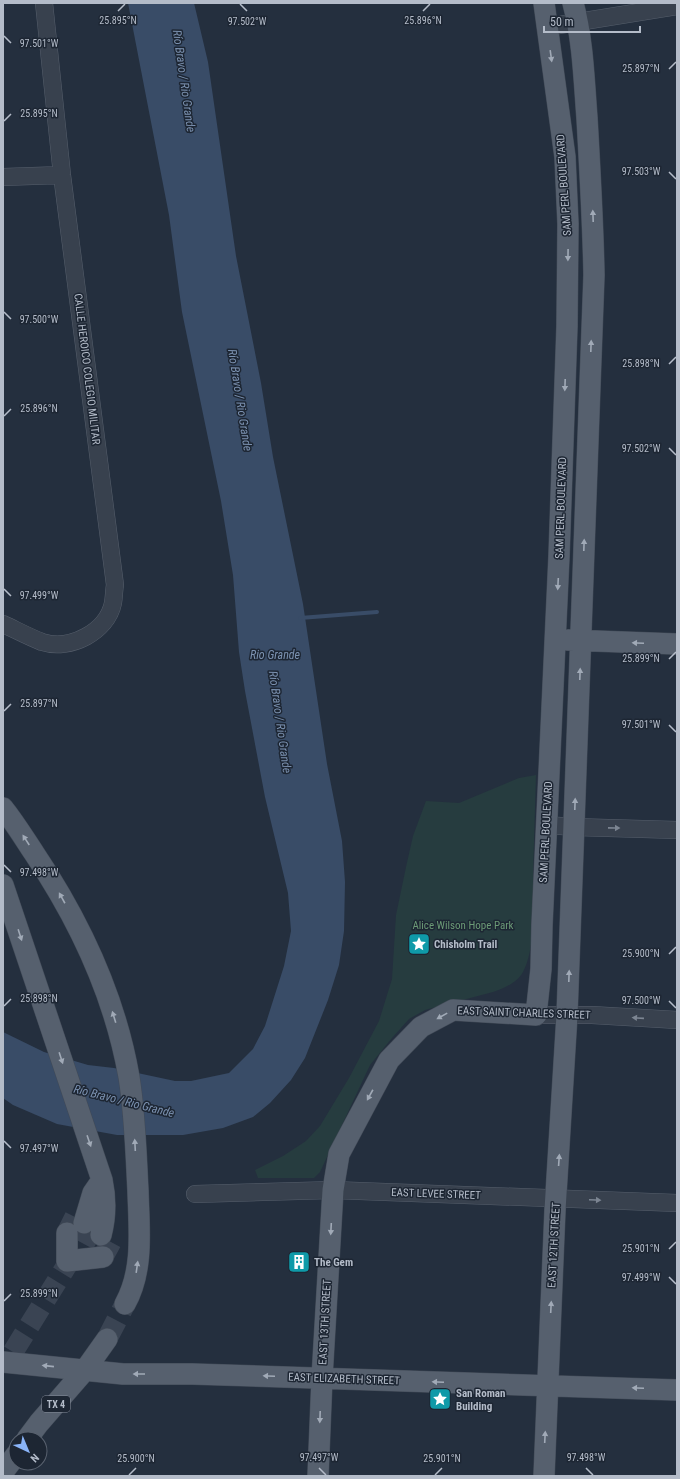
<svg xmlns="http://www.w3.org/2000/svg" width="680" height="1479" viewBox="0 0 680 1479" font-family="'Roboto Condensed',sans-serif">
  <rect width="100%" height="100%" fill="#242f3e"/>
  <path fill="#263c3f" d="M 536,775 C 535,808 534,842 533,876 C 533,903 536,948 523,972 C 517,983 504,988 493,992 L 425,1010 L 409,1019 L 392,1038 L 370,1065 L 320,1172 L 314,1178 L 258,1178 L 255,1170 L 283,1156 L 306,1141 L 320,1126 L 349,1078 L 379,1021 L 392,979 L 396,915 L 406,867 L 413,836 L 426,801 L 459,803 L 519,778 Z"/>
  <path fill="#394c67" d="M 128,3 L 194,3 L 208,62 L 236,256 L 261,383 L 273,457 L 303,604 L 327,764 L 342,841 L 345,882 L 344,931 L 339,965 L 328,1000 L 305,1058 L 291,1080 L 270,1103 L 253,1117 L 223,1128 L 183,1135 L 117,1135 L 57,1124 L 13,1105 L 3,1098 L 3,1032 L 44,1052 L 88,1065 L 114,1068 L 175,1081 L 191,1081 L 229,1073 L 253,1049 L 265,1026 L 284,966 L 291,931 L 288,893 L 265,797 L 245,691 L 239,652 L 233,575 L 221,501 L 182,312 L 169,215 Z"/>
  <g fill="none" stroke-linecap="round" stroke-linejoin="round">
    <path stroke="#394c67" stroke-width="4" d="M 300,618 L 377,612"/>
    <path stroke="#3a4453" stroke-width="21" stroke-dasharray="21 10" stroke-linecap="butt" d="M 67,1233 L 75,1217
      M 84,1244 L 92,1229
      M 103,1257 L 111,1242
      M 107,1339 L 125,1304
      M 13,1352 L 67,1265"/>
    <g stroke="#565f6c" stroke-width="18">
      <path id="minor" d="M 547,27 L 677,6
        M 3,177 L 62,175
        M 3,624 C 16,630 29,637 42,642 C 70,651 107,632 113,603 C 114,597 114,590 115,585 L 62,175 L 44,3
        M 547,825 L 574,827 L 677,830
        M 536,1015 L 592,1015 L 677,1020
        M 195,1194 L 333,1190 L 677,1203"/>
    </g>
    <g stroke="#414a57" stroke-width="22">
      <path id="major" d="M 568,640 L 677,644
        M 3,808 C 15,823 24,838 34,853 C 79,920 115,997 129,1077 C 135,1114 136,1153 138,1191 C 139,1229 144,1270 125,1304
        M 3,885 L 102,1180 C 106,1199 106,1216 101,1235
        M 84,1223 L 93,1193 L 102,1180
        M 67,1233 L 67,1261
        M 67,1261 L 103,1257
        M 3,1362 L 123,1374 L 192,1374 L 677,1390
        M 27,1439 L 39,1423 L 85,1370 L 107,1339
        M 3,1472 L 16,1455
        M 318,1476 L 322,1378 L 333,1190 L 339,1154 L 389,1060 L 421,1027 L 453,1010 L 536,1015 L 541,969 L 542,925 L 559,556 L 567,326 L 568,224 L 565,157 L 544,3
        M 544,1476 L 555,1210 L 567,1015 L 594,275 C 593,222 590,171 587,118 C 584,80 583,40 573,3"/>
    </g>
    <use href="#minor" stroke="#38414e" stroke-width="17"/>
    <use href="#major" stroke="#56606e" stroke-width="21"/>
  </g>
  <defs><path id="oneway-solid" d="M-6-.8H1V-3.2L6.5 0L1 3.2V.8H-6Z"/></defs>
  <g fill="#a1aab7">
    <use href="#oneway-solid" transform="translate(551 56) rotate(82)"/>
    <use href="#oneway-solid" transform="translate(593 216) rotate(-92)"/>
    <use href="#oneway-solid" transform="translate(568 255) rotate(91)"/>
    <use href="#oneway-solid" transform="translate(591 346) rotate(-88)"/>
    <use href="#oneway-solid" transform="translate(565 385) rotate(92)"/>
    <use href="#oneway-solid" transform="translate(584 545) rotate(-88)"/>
    <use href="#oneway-solid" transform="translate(558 584) rotate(93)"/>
    <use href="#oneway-solid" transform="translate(638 643) rotate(-178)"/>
    <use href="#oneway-solid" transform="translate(580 674) rotate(-88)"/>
    <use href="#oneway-solid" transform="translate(575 804) rotate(-88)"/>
    <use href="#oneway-solid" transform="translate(26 840) rotate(-123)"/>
    <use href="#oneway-solid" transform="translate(62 898) rotate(-119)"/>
    <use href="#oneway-solid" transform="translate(20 935) rotate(72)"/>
    <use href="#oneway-solid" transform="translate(569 976) rotate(-88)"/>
    <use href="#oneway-solid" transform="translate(442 1016) rotate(151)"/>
    <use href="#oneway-solid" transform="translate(114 1017) rotate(-107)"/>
    <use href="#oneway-solid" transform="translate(61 1058) rotate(72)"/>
    <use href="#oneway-solid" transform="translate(370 1095) rotate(119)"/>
    <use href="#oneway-solid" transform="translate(89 1141) rotate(71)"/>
    <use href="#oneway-solid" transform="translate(135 1145) rotate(-93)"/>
    <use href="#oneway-solid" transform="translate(559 1160) rotate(-86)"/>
    <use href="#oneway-solid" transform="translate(331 1229) rotate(93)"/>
    <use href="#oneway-solid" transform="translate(137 1267) rotate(-82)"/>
    <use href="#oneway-solid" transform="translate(551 1307) rotate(-87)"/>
    <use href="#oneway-solid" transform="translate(48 1366) rotate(-174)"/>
    <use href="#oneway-solid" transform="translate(139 1374) rotate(-180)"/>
    <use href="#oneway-solid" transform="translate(269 1376) rotate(-178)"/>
    <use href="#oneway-solid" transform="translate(438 1382) rotate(-178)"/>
    <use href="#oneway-solid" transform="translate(638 1388) rotate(-178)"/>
    <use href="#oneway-solid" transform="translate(320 1417) rotate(92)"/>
    <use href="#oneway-solid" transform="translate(545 1437) rotate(-87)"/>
  </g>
  <g fill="#7c8592">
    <use href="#oneway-solid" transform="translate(614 828) rotate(1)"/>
    <use href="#oneway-solid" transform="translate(638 1018) rotate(-176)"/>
    <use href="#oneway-solid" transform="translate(595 1200) rotate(2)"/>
  </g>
  <path fill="none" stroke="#b4bcc9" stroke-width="1.5" d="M 240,4 L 247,11M 118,11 L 125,4M 423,11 L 430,4M 4,36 L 11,43M 669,69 L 676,62M 4,121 L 11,114M 669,172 L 676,179M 4,312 L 11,319M 669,364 L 676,357M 4,416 L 11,409M 669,448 L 676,455M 4,589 L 11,596M 669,659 L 676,652M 4,711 L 11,704M 669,725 L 676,732M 4,865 L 11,872M 669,954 L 676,947M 669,1001 L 676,1008M 4,1006 L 11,999M 4,1141 L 11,1148M 669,1249 L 676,1242M 669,1277 L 676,1284M 4,1301 L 11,1294M 319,1468 L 326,1475M 586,1468 L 593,1475M 129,1475 L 136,1468M 435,1475 L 442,1468"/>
  <defs>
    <g id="sight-square" transform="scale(1.15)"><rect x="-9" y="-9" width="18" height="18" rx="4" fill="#0f9aa8" stroke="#1d2633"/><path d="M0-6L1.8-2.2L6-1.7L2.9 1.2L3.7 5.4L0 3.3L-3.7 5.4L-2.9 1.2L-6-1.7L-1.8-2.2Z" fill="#fff"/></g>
    <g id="building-square" transform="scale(1.15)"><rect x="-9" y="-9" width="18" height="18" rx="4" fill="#0f9aa8" stroke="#1d2633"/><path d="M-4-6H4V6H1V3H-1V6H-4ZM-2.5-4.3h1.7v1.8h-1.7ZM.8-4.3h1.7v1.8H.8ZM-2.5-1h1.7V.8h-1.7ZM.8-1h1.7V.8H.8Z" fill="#fff"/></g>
  </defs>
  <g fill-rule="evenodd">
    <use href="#sight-square" x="419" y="944"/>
    <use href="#building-square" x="299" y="1262"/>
    <use href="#sight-square" x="440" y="1399"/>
  </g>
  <g text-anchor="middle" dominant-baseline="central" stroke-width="3" stroke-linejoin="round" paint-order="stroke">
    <rect fill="#1d2633" stroke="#878f9c" stroke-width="1" x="42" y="1396" width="28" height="16" rx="3"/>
    <g font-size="10" font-weight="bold" fill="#b4bcc9">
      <text x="56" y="1404">TX 4</text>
    </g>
    <g font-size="11" fill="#b4bcc9" stroke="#1d2633">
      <text transform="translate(564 185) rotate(-94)">SAM PERL BOULEVARD</text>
      <text transform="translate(87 369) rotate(83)">CALLE HEROICO COLEGIO MILITAR</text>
      <text transform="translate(561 508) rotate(-88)">SAM PERL BOULEVARD</text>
      <text transform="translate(546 832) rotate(-87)">SAM PERL BOULEVARD</text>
      <text transform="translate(524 1013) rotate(2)">EAST SAINT CHARLES STREET</text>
      <text transform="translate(436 1194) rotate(2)">EAST LEVEE STREET</text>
      <text transform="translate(554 1245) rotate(-87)">EAST 12TH STREET</text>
      <text transform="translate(325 1322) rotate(-87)">EAST 13TH STREET</text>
      <text transform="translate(344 1379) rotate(2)">EAST ELIZABETH STREET</text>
    </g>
    <g font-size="11" fill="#6b9a76" stroke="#1d2633">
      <text x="463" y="925">Alice Wilson Hope Park</text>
    </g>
    <g font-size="11" font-weight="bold" fill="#b4bcc9" stroke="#1d2633" text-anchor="start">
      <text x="434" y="944">Chisholm Trail</text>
      <text x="314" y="1262">The Gem</text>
      <text x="456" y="1393">San Roman<tspan x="456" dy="13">Building</tspan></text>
    </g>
    <g font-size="12" font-style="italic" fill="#7c92b1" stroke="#1d2633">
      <text transform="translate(184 81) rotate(82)">Río Bravo / Rio Grande</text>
      <text transform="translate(240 400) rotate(81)">Río Bravo / Rio Grande</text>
      <text x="275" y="655">Rio Grande</text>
      <text transform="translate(280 722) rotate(82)">Río Bravo / Rio Grande</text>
      <text transform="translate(124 1101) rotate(14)">Río Bravo / Rio Grande</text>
    </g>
  </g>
  <g font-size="10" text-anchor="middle" fill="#b4bcc9" stroke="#1d2633" stroke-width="3" stroke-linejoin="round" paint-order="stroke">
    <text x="118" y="24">25.895°N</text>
    <text x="423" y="24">25.896°N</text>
    <text x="247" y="25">97.502°W</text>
    <text x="39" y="47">97.501°W</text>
    <text x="641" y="72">25.897°N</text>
    <text x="39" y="117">25.895°N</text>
    <text x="641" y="175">97.503°W</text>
    <text x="39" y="323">97.500°W</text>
    <text x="641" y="367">25.898°N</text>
    <text x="39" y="412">25.896°N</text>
    <text x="641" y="452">97.502°W</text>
    <text x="39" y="599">97.499°W</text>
    <text x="641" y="662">25.899°N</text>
    <text x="39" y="707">25.897°N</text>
    <text x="641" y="728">97.501°W</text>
    <text x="39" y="876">97.498°W</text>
    <text x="641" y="957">25.900°N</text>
    <text x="39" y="1002">25.898°N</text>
    <text x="641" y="1004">97.500°W</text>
    <text x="39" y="1152">97.497°W</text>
    <text x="641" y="1252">25.901°N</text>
    <text x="641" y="1281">97.499°W</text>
    <text x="39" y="1297">25.899°N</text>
    <text x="319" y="1461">97.497°W</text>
    <text x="586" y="1461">97.498°W</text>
    <text x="136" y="1462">25.900°N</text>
    <text x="442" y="1462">25.901°N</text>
  </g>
  <rect width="680" height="1479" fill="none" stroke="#b4bcc9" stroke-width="8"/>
  <g transform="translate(28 1451) rotate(136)"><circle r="19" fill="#1d2633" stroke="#59626f"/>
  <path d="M0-3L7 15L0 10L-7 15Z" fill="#8ab4f8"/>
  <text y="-6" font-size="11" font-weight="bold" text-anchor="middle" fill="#b4bcc9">N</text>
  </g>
  <path d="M544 26v6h96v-6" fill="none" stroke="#b4bcc9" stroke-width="2"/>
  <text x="550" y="26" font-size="12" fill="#b4bcc9" stroke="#1d2633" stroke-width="3" paint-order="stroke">50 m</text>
</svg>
